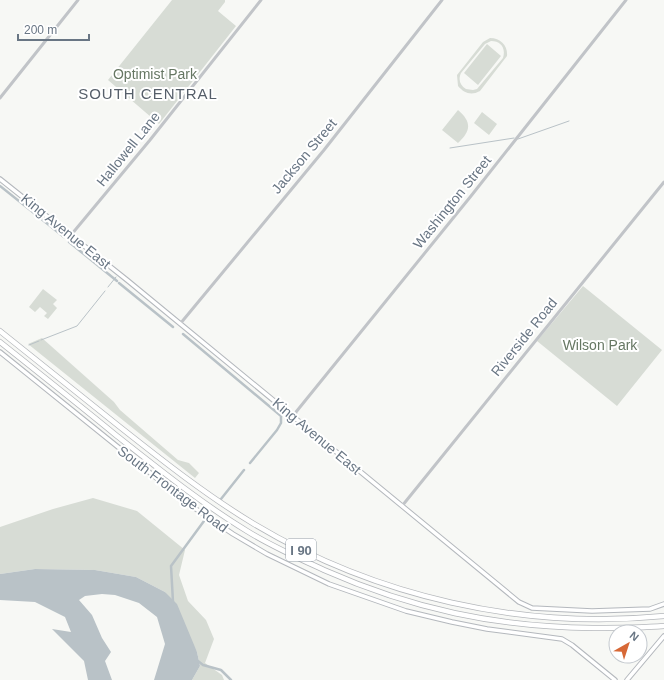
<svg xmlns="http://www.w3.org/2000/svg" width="664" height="680" viewBox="0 0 664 680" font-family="Arial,sans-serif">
  <rect width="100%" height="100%" fill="#f7f8f5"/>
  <path fill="#d7dcd5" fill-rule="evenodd" d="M 172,0 L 225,0 L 225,2 L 218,11 L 236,26 L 159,124 L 108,80 Z
    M 490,38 C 501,38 508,46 507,56 L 480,91 C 471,96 464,93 458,86 L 457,75 L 483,42 ZM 491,41 C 501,41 506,48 503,58 L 477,89 L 473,90 L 466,89 C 460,85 458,80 461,73 L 485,44 Z
    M 487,44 L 501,56 L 478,85 L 464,73 Z
    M 458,110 C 472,122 471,131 458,143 L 442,130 Z
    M 482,112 L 497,124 L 489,135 L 474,123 Z
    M 583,286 L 662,350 L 617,406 L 537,341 Z
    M 43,289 L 57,300 L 53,304 L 57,308 L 48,319 L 44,316 L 47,313 L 40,307 L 35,312 L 29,307 Z
    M 42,338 L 114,402 L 120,410 L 178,460 L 189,463 L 199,473 L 195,478 L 28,344 Z
    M 93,498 L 137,511 L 185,550 L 179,575 L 188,601 L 206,620 L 214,639 L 205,663 L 222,675 L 224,680 L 192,680 L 200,666 L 197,652 L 165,592 L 136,577 L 95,570 L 35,569 L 0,574 L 0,527 L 53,509 Z"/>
  <path fill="#b9c2c7" d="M 35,569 L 95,570 L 136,577 L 165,592 L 177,604 L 197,652 L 200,666 L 192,680 L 154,680 L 165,644 L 157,617 L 139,603 L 115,595 L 102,594 L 85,596 L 79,600 L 92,615 L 102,638 L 111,652 L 105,661 L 112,680 L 88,680 L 84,661 L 52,629 L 71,632 L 65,617 L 35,602 L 0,600 L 0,574 Z"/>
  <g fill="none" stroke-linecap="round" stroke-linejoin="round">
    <path stroke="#b9c2c7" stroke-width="1" d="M 518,139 L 569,121
      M 450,148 L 514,138
      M 108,287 L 116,277
      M 41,340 L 77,326 L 105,291
      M 29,345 L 39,341"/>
    <path stroke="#b9c2c7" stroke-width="2.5" d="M 0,186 L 64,237
      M 69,242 L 117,281
      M 119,283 L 173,327
      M 183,334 L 281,416 L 281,423 L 277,430 L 250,463
      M 221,499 L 244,470
      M 173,602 L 171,566 L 204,521
      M 198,661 L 203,665 L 221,670 L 231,680"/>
    <g stroke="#b4b8bd" stroke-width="5.5">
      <path id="secondary" d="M 0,179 L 127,280 L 519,602 L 532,608 L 592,611 L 650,609 L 664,604
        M 0,352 L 190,505 L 233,534 L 267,554 L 329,584 L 406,611 L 452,622 L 487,629 L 562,639 L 572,645 L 615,680
        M 627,680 L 664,636"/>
    </g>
    <g stroke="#b4b7bb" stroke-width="6">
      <path id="motorway" d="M 0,331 C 40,363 80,395 120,427 C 163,461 206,495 254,524 C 376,597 522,630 664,616
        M 0,342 C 39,373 78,404 117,436 C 159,469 201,503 247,531 C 271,546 298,558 324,570 C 412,609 496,627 593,628 C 617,628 640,628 664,626"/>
    </g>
    <path stroke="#c1c4c8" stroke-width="3" d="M 0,98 L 78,0
      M 71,235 L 150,140 L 261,0
      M 180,324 L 324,150 L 442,0
      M 295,417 L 296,412 L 471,196 L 626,0
      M 402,506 L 664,182"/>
    <use href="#secondary" stroke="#fff" stroke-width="3.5"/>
    <use href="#motorway" stroke="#fff" stroke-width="4.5"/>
  </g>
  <g text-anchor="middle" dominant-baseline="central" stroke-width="4" stroke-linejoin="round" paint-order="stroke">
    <rect fill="#fff" stroke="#969fa9" stroke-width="1" x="286" y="539" width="30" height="22" rx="3"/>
    <g font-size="13" font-weight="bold" fill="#697684">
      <text x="301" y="550">I 90</text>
    </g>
    <g font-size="14" fill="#667763" stroke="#fff">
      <text x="155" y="74">Optimist Park</text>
      <text x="600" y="345">Wilson Park</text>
    </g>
    <g font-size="14" fill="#697684" stroke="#fff">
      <text transform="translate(128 149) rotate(-51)">Hallowell Lane</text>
      <text transform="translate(304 156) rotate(-50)">Jackson Street</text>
      <text transform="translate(452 202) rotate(-51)">Washington Street</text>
      <text transform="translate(66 231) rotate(39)">King Avenue East</text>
      <text transform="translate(524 337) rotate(-51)">Riverside Road</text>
      <text transform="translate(317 436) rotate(40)">King Avenue East</text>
      <text transform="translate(173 489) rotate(37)">South Frontage Road</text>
    </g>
    <g font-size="15" letter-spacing="1" fill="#565f6a" stroke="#fff">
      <text x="148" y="93">SOUTH CENTRAL</text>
    </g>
  </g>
  <g transform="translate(628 644) rotate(39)"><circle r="19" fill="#ffffff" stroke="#c3c8ce"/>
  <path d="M0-3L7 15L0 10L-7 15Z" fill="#d76836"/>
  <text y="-6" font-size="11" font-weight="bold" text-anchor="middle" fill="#697684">N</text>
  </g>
  <path d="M18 34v6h71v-6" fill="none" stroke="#697684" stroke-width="2"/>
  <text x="24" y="34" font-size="12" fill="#697684" stroke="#ffffff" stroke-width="3" paint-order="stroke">200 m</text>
</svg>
